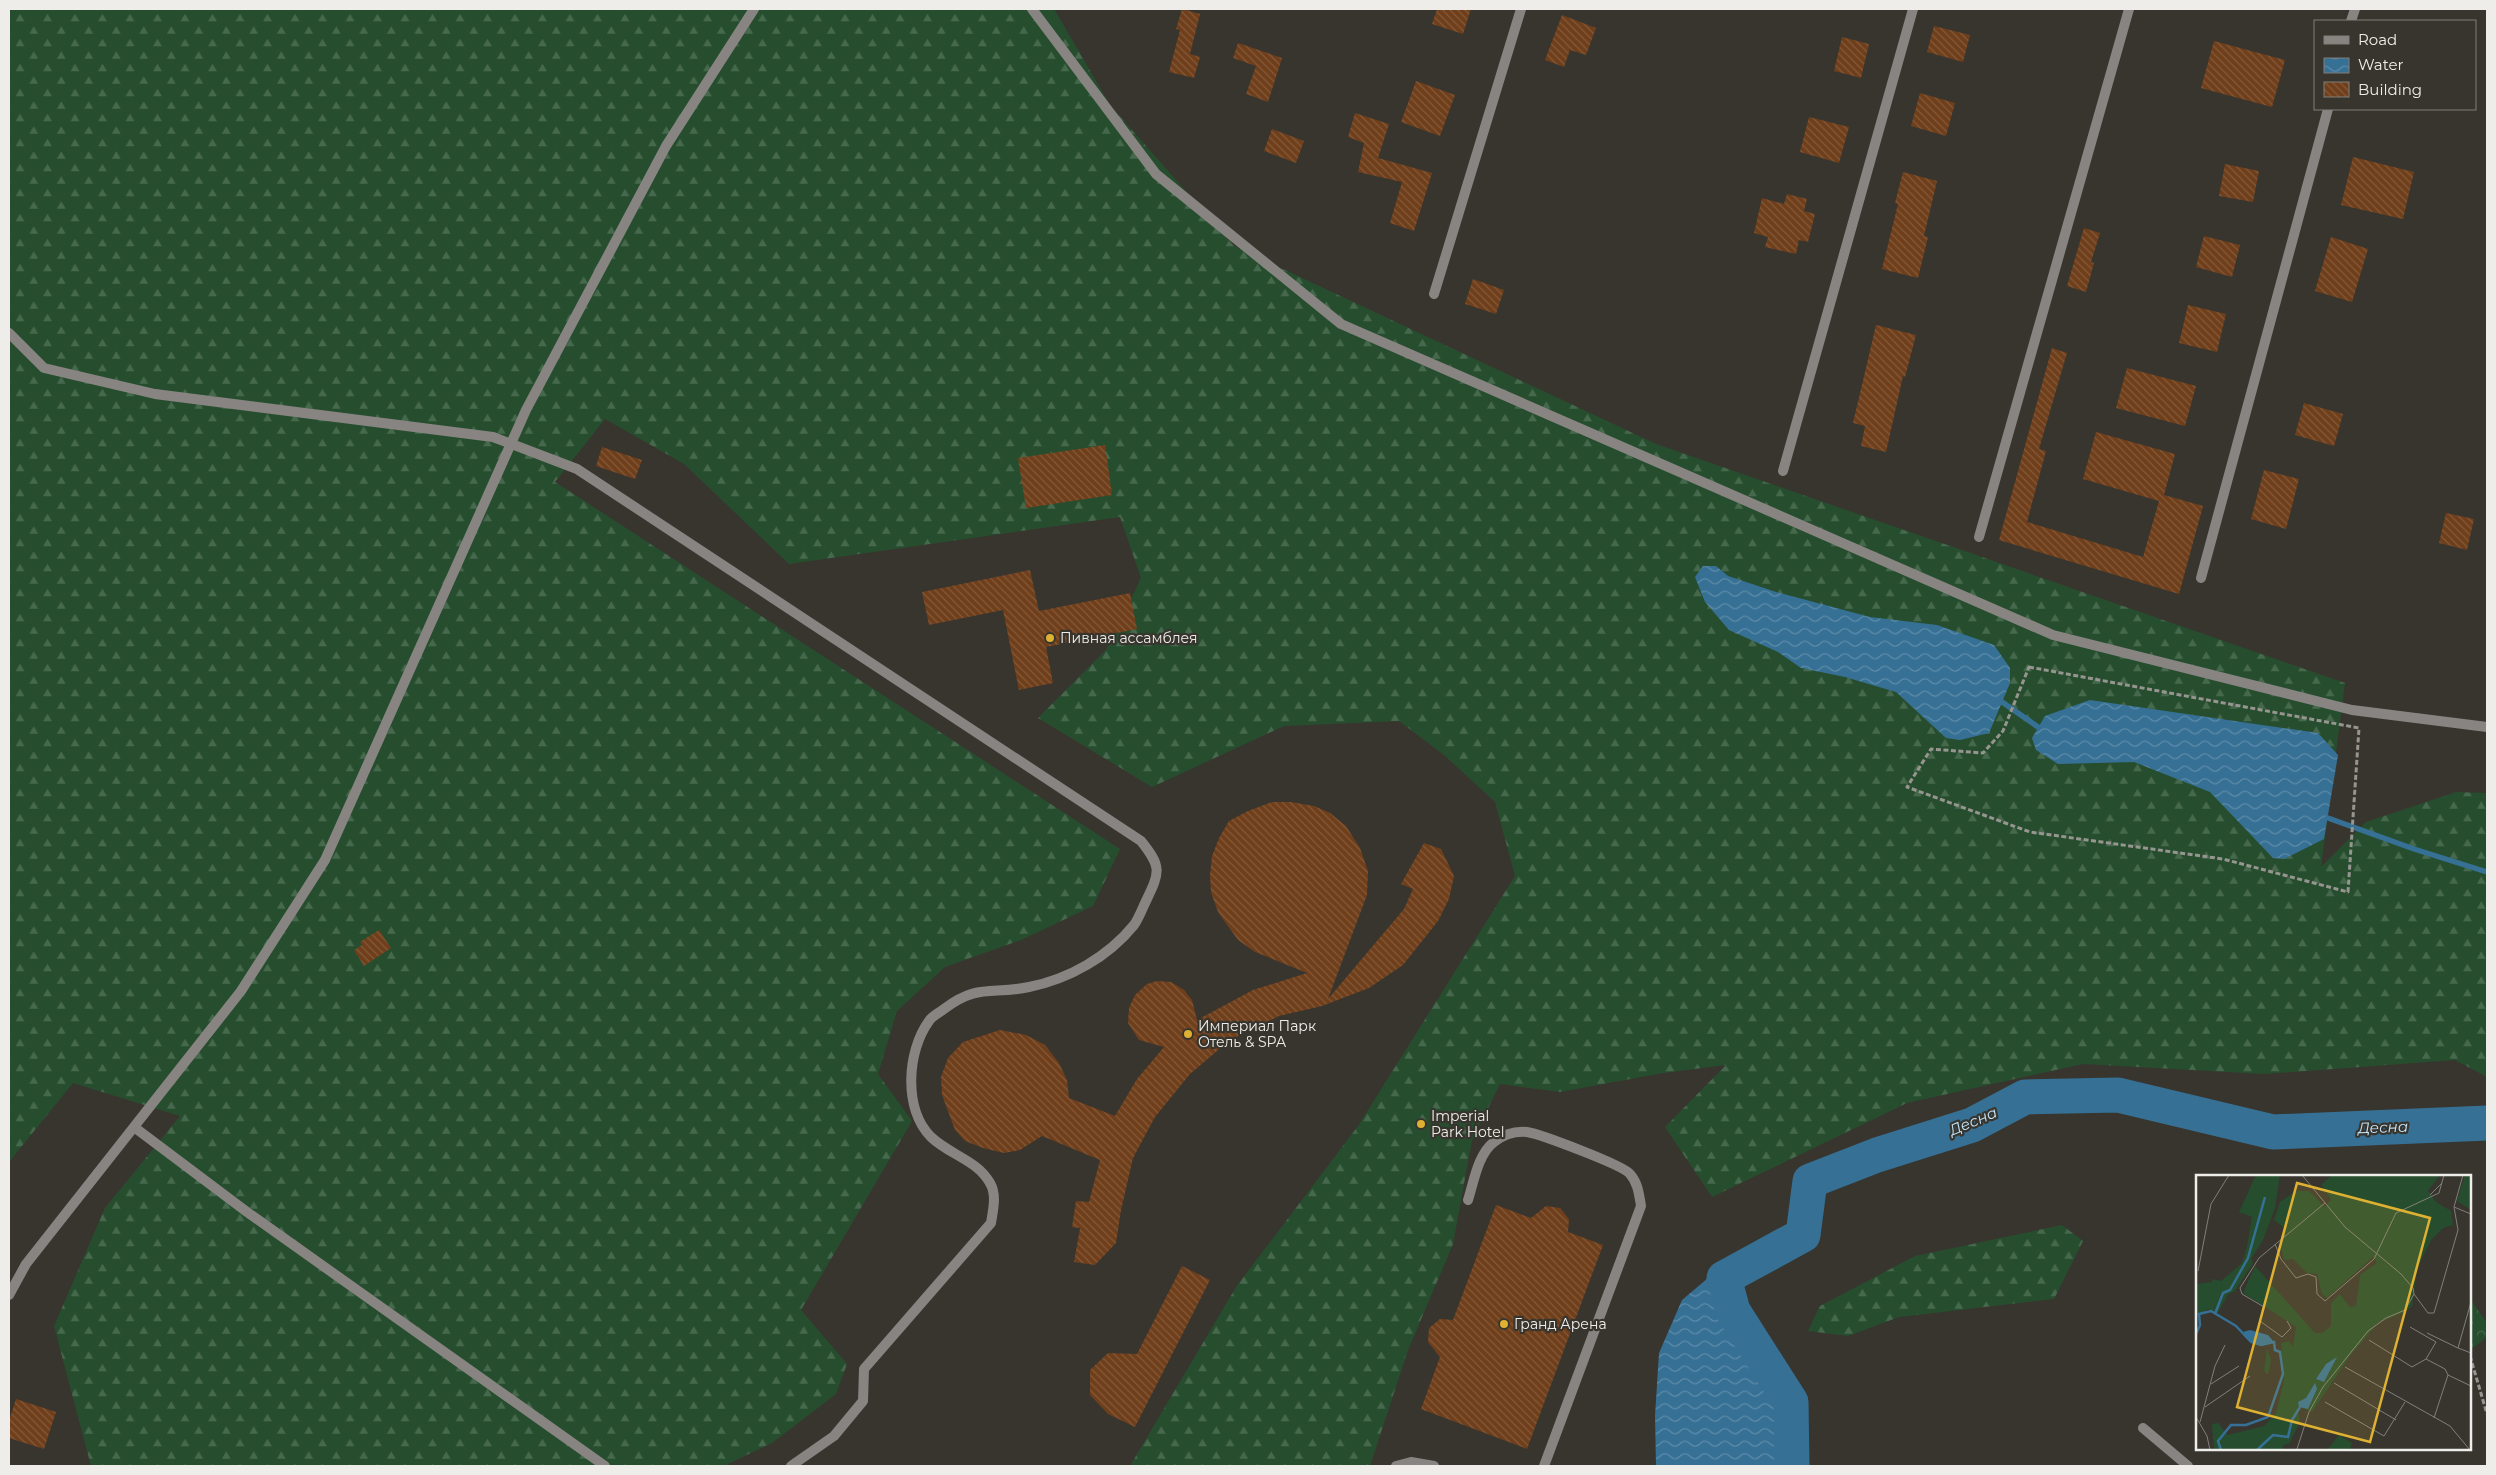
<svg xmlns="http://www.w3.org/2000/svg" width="2496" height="1475" viewBox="0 0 2496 1475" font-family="Montserrat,sans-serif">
  <defs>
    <pattern id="forest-firs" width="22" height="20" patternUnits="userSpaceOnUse" patternTransform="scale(1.25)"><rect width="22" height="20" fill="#264e2e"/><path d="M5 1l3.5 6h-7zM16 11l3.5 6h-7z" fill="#46684c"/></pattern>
    <pattern id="park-crowns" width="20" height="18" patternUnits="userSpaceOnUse" patternTransform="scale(1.25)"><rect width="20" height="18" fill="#264e2e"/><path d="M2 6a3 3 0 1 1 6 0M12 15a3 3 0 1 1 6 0" fill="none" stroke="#46684c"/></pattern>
    <pattern id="water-waves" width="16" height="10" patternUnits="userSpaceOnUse" patternTransform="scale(1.25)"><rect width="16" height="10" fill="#367095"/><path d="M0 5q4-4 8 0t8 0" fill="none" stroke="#5d8ca9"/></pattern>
    <pattern id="building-back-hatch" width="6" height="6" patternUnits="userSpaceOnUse" patternTransform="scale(1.25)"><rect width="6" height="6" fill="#6f3e1a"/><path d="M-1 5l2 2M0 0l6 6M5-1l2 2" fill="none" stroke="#845a3b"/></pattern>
  </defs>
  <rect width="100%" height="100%" fill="#37352e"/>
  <path fill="url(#forest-firs)" d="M 9,9 L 1054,9 L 1110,105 L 1234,246 L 1656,444 L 2345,683 L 2321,867 L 2366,822 L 2456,792 L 2487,793 L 2487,1077 L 2455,1060 L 2264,1074 L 2083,1064 L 1907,1103 L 1712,1197 L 1665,1127 L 1726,1065 L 1663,1073 L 1560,1092 L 1500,1084 L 1472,1140 L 1453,1244 L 1408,1350 L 1370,1466 L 1130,1466 L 1236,1287 L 1358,1126 L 1515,876 L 1495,802 L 1444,755 L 1399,721 L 1284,726 L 1152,787 L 1038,718 L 1106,650 L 1141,578 L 1120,517 L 789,564 L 684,464 L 605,419 L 555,482 L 1120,849 L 1093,906 L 1021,940 L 945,967 L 897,1011 L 878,1074 L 912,1121 L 801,1310 L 847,1364 L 836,1394 L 772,1443 L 724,1466 L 91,1466 L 54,1326 L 105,1208 L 180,1116 L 73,1083 L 9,1162 Z
    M 2062,1225 L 2083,1241 L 2054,1299 L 1899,1317 L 1848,1336 L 1808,1331 L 1820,1306 L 1915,1256 Z"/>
  <path fill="url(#park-crowns)" d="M 2470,1299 L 2487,1323 L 2487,1337 L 2470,1350 Z"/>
  <path fill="url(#water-waves)" d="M 1703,566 L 1716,566 L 1728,576 L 1776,592 L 1870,617 L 1937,625 L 1994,645 L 2010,668 L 2010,683 L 1989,733 L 1960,740 L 1946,738 L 1896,692 L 1845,677 L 1801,668 L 1778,652 L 1729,630 L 1705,602 L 1695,577 Z
    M 2090,700 L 2318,733 L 2338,755 L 2324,839 L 2284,859 L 2273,858 L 2210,792 L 2134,762 L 2058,764 L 2036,750 L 2032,738 L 2045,716 Z
    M 1708,1278 L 1724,1278 L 1775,1378 L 1791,1402 L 1792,1466 L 1656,1466 L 1655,1416 L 1659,1353 L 1682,1300 Z"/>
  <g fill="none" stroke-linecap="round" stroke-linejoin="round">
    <path stroke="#367095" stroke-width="5.5" d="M 2002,702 L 2038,727
      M 2328,818 L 2414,849 L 2487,872"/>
    <path stroke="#367095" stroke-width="35" d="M 1792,1466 L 1791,1402 L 1733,1311 L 1724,1278 L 1803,1235 L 1810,1181 L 1877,1155 L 1972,1125 L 2025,1097 L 2118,1095 L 2273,1132 L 2487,1123"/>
  </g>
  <path fill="url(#building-back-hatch)" d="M 1182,9 L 1200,14 L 1190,54 L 1200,57 L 1194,78 L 1169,72 L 1180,30 L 1176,29 Z
    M 1437,9 L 1471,9 L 1463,34 L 1432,24 Z
    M 1562,15 L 1596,28 L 1586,55 L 1570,50 L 1564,67 L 1545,60 Z
    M 1934,26 L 1970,35 L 1963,62 L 1927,52 Z
    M 1842,37 L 1869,44 L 1861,78 L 1834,71 Z
    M 2214,41 L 2285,60 L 2272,107 L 2201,88 Z
    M 1238,43 L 1282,58 L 1268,102 L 1246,94 L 1256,66 L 1233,58 Z
    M 1416,81 L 1455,95 L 1440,136 L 1401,122 Z
    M 1920,93 L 1955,103 L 1946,136 L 1911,126 Z
    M 1355,113 L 1389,124 L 1378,158 L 1432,173 L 1414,231 L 1390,223 L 1402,182 L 1358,172 L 1364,143 L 1348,137 Z
    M 1809,117 L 1849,127 L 1839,163 L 1800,152 Z
    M 1272,129 L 1304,141 L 1296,163 L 1264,151 Z
    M 2353,157 L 2414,172 L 2403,219 L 2341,205 Z
    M 2225,164 L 2259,171 L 2253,202 L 2219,196 Z
    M 1903,172 L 1937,181 L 1924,236 L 1928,237 L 1918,278 L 1882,269 L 1898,204 L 1895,203 Z
    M 1787,194 L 1807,199 L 1804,211 L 1815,214 L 1808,242 L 1799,240 L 1796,254 L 1765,247 L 1768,237 L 1754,233 L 1762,198 L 1784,204 Z
    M 2084,228 L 2100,233 L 2091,262 L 2094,263 L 2086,292 L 2067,286 Z
    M 2204,236 L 2240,245 L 2232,277 L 2196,267 Z
    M 2331,237 L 2368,249 L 2352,302 L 2315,291 Z
    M 1473,279 L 1504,290 L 1496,314 L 1465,304 Z
    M 2188,305 L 2226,314 L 2217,352 L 2179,343 Z
    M 1876,325 L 1916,335 L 1905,377 L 1903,376 L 1886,452 L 1861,446 L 1865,426 L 1853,423 Z
    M 2052,348 L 2067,353 L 2039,449 L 2046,451 L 2027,522 L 2143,557 L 2159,501 L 2083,479 L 2096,432 L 2175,454 L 2164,495 L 2203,506 L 2179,594 L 1999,540 Z
    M 2127,368 L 2196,386 L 2185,426 L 2116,408 Z
    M 2304,403 L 2343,414 L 2334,446 L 2295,435 Z
    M 1105,445 L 1112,495 L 1026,508 L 1018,458 Z
    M 602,447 L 642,460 L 635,479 L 596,466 Z
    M 2264,470 L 2299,479 L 2286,529 L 2251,519 Z
    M 2446,513 L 2474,519 L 2467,550 L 2439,543 Z
    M 1030,570 L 1039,611 L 1130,593 L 1137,629 L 1046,647 L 1053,683 L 1019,690 L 1003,610 L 929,625 L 922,592 Z
    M 1272,802 L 1291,802 L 1314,806 L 1330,813 L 1346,826 L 1360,848 L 1368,871 L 1367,895 L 1328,999 L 1404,909 L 1413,889 L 1401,884 L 1424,843 L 1441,849 L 1454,876 L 1449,899 L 1438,921 L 1403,965 L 1369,988 L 1322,1006 L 1279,1016 L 1230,1040 L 1190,1074 L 1155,1117 L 1133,1158 L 1121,1210 L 1116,1243 L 1095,1265 L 1074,1262 L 1080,1228 L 1072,1227 L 1076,1201 L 1089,1202 L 1100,1160 L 1042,1136 L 1020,1150 L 1004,1153 L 983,1148 L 965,1141 L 955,1130 L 942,1095 L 941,1077 L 948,1058 L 963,1042 L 1000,1030 L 1026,1035 L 1045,1045 L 1059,1063 L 1067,1080 L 1069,1098 L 1115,1116 L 1137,1079 L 1164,1047 L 1139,1040 L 1128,1023 L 1129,1008 L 1135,995 L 1147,984 L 1157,981 L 1171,982 L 1184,990 L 1192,1000 L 1197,1020 L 1253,990 L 1307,973 L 1255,952 L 1238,940 L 1218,912 L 1211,892 L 1210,875 L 1212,856 L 1219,838 L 1229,821 L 1248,811 Z
    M 379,930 L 391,948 L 364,966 L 354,950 L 362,945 L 360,942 Z
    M 1496,1205 L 1531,1218 L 1546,1206 L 1560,1208 L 1569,1219 L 1568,1232 L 1603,1245 L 1527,1449 L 1421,1409 L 1440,1357 L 1428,1342 L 1429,1328 L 1440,1319 L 1453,1320 Z
    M 1182,1266 L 1210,1280 L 1135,1427 L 1108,1414 L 1090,1395 L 1090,1370 L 1108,1353 L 1137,1354 Z
    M 16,1399 L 56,1412 L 44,1449 L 9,1438 L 9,1421 Z"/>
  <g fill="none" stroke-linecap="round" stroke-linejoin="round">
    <path stroke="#979590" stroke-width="3" stroke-dasharray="5 2.5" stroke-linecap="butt" d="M 2029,667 L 2359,728 L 2348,892 L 2223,859 L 2030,832 L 1907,787 L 1931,749 L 1983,753 L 2003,731 Z
      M 2470,1356 L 2487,1414"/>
    <path stroke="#888482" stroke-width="10" d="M 1032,9 L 1156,174 L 1341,324 L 2053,635 L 2352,710 L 2487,727
      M 2351,21 L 2355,9
      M 1434,294 L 1521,9
      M 9,333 L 44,368 L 155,394 L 493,437 L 577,469 L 1141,841 C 1162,867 1160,872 1146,901 C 1142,909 1139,918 1134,925 C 1108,957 1069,979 1029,987 C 992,995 978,983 944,1009 C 939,1013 932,1016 929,1021 C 907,1051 903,1109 931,1137 C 950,1155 977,1160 990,1183 C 997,1195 993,1210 991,1223 L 864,1369 L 863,1401 L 834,1436 L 791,1466
      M 1979,537 L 2129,9
      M 2201,578 L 2328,109
      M 134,1127 L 247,1212 L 605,1466
      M 1468,1200 C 1474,1181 1478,1154 1494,1142 C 1503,1135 1515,1131 1527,1132 C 1540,1134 1623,1165 1630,1174 C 1638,1183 1639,1194 1641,1206 L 1544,1466
      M 9,1295 L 26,1264 L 241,991 L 325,860 L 526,410 L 666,146 L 754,9
      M 1396,1466 L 1411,1462 L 1434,1466"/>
    <path stroke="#888482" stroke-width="10" d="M 1783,471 L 1913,9
      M 2143,1428 L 2188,1466"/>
  </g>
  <g fill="#deb133" stroke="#37352e" stroke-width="2">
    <circle cx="1050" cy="638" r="5"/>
    <circle cx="1188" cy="1034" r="5"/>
    <circle cx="1421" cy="1124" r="5"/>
    <circle cx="1504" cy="1324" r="5"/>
  </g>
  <g text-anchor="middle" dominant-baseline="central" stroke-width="4.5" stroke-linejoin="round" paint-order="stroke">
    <g font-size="14" fill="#efede9" stroke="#37352e" text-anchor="start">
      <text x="1060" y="638">Пивная ассамблея</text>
      <text x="1198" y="1026">Империал Парк<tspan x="1198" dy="16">Отель &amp; SPA</tspan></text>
      <text x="1431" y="1116">Imperial<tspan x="1431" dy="16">Park Hotel</tspan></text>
      <text x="1514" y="1324">Гранд Арена</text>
    </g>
    <g font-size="15" font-style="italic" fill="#c5e5fc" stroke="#37352e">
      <text transform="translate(1973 1121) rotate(-23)">Десна</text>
      <text transform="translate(2383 1127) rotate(-2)">Десна</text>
    </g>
  </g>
  <g transform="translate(2196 1175)">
    <rect width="275" height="275" fill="#37352e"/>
    <path d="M 16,104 L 25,106 L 26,116 L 18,133 L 22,138 L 12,134 L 0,142 L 0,109 L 16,107 Z" fill="#264e2e"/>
    <path d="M 60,0 L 84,0 L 79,33 L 67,65 L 55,84 L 57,88 L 39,116 L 32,119 L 22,138 L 18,133 L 26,116 L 25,106 L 46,88 L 51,71 L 56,42 L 43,37 ZM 136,0 L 244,0 L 232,16 L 240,27 L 255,36 L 257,50 L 247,53 L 235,65 L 221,94 L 216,131 L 209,137 L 182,148 L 154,181 L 116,237 L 101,231 L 104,245 L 101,253 L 93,269 L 87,270 L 87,275 L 18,275 L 16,249 L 22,248 L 32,260 L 68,251 L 80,238 L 88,205 L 85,168 L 93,166 L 97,172 L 100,152 L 47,118 L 59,91 L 119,158 L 126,158 L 135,151 L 135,128 L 144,119 L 154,132 L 160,131 L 164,100 L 181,88 L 177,82 L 131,123 L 126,119 L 121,99 L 111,98 L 97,84 L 88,85 L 84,69 L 88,53 L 78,45 L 84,27 L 100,16 L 113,16 L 129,32 L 135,24 L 125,10 ZM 269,0 L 275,0 L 275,35 L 261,26 ZM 71,173 L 75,185 L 72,200 L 68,196 ZM 143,260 L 156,268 L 154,275 L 131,275 Z" fill="#264e2e"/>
    <path d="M 54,155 L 72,160 L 78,167 L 65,170 L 55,167 L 47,157 ZM 141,182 L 128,207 L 120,204 L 130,189 ZM 119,208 L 121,214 L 112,234 L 103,232 L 102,227 L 110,223 Z" fill="#367095"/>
    <path fill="none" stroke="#367095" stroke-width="2.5" d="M 19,139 L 27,118 L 34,115 L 52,83 L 69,22M 0,159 L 4,150 L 3,139 L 15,136 L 40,151 L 55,167 L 65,170 L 78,167 L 79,175 L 84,177 L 87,199 L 72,242 L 50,250 L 35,250 L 22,266 L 25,275M 61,275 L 77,260 L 92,262 L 96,245 L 104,232"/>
    <path fill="none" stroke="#817f79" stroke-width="1" d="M 267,0 L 258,32 L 275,39M 234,20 L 246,8M 79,69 L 85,84 L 100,103 L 112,99 L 120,102 L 121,119 L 129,126 L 178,84 L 200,38 L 243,18 L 248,0M 2,96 L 15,29 L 33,0M 218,119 L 232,138 L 238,138 L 262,55 L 258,32M 275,127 L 262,173 L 275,178M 91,146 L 95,153 L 86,162 L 64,146 L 68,132 L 46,119 L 44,113 L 63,83 L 129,28M 214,152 L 240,167 L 230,184M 231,158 L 262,173M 173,165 L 216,192 L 230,184 L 249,194 L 252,200 L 275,211M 149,192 L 254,251 L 274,275M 138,208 L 200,245M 15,209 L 43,191M 129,227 L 188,261 L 209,227M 9,232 L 54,201M 0,242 L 11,261 L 14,275M 238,243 L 252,200M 4,247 L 19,191 L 29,170M 101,274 L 113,237 L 127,212 L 172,156 L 190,143 L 209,135 L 218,119 L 217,113 L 205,99 L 149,52 L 106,0"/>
    <path fill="#deb133" fill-opacity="0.15" stroke="#deb133" stroke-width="2.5" d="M 101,8 L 234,43 L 174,267 L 41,232 Z"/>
    <rect width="275" height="275" fill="none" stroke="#efede9" stroke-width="2.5"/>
  </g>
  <rect width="2496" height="1475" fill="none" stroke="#efede9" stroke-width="20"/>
  <rect x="2314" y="20" width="162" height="90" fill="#37352e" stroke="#817f79"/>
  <rect x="2324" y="36" width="25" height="8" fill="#888482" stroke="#817f79"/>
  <text x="2358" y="45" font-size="15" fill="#efede9">Road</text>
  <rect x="2324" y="58" width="25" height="15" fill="url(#water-waves)" stroke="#817f79"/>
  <text x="2358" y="70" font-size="15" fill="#efede9">Water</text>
  <rect x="2324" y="82" width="25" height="15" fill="url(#building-back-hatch)" stroke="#817f79"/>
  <text x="2358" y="95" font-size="15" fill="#efede9">Building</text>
</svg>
